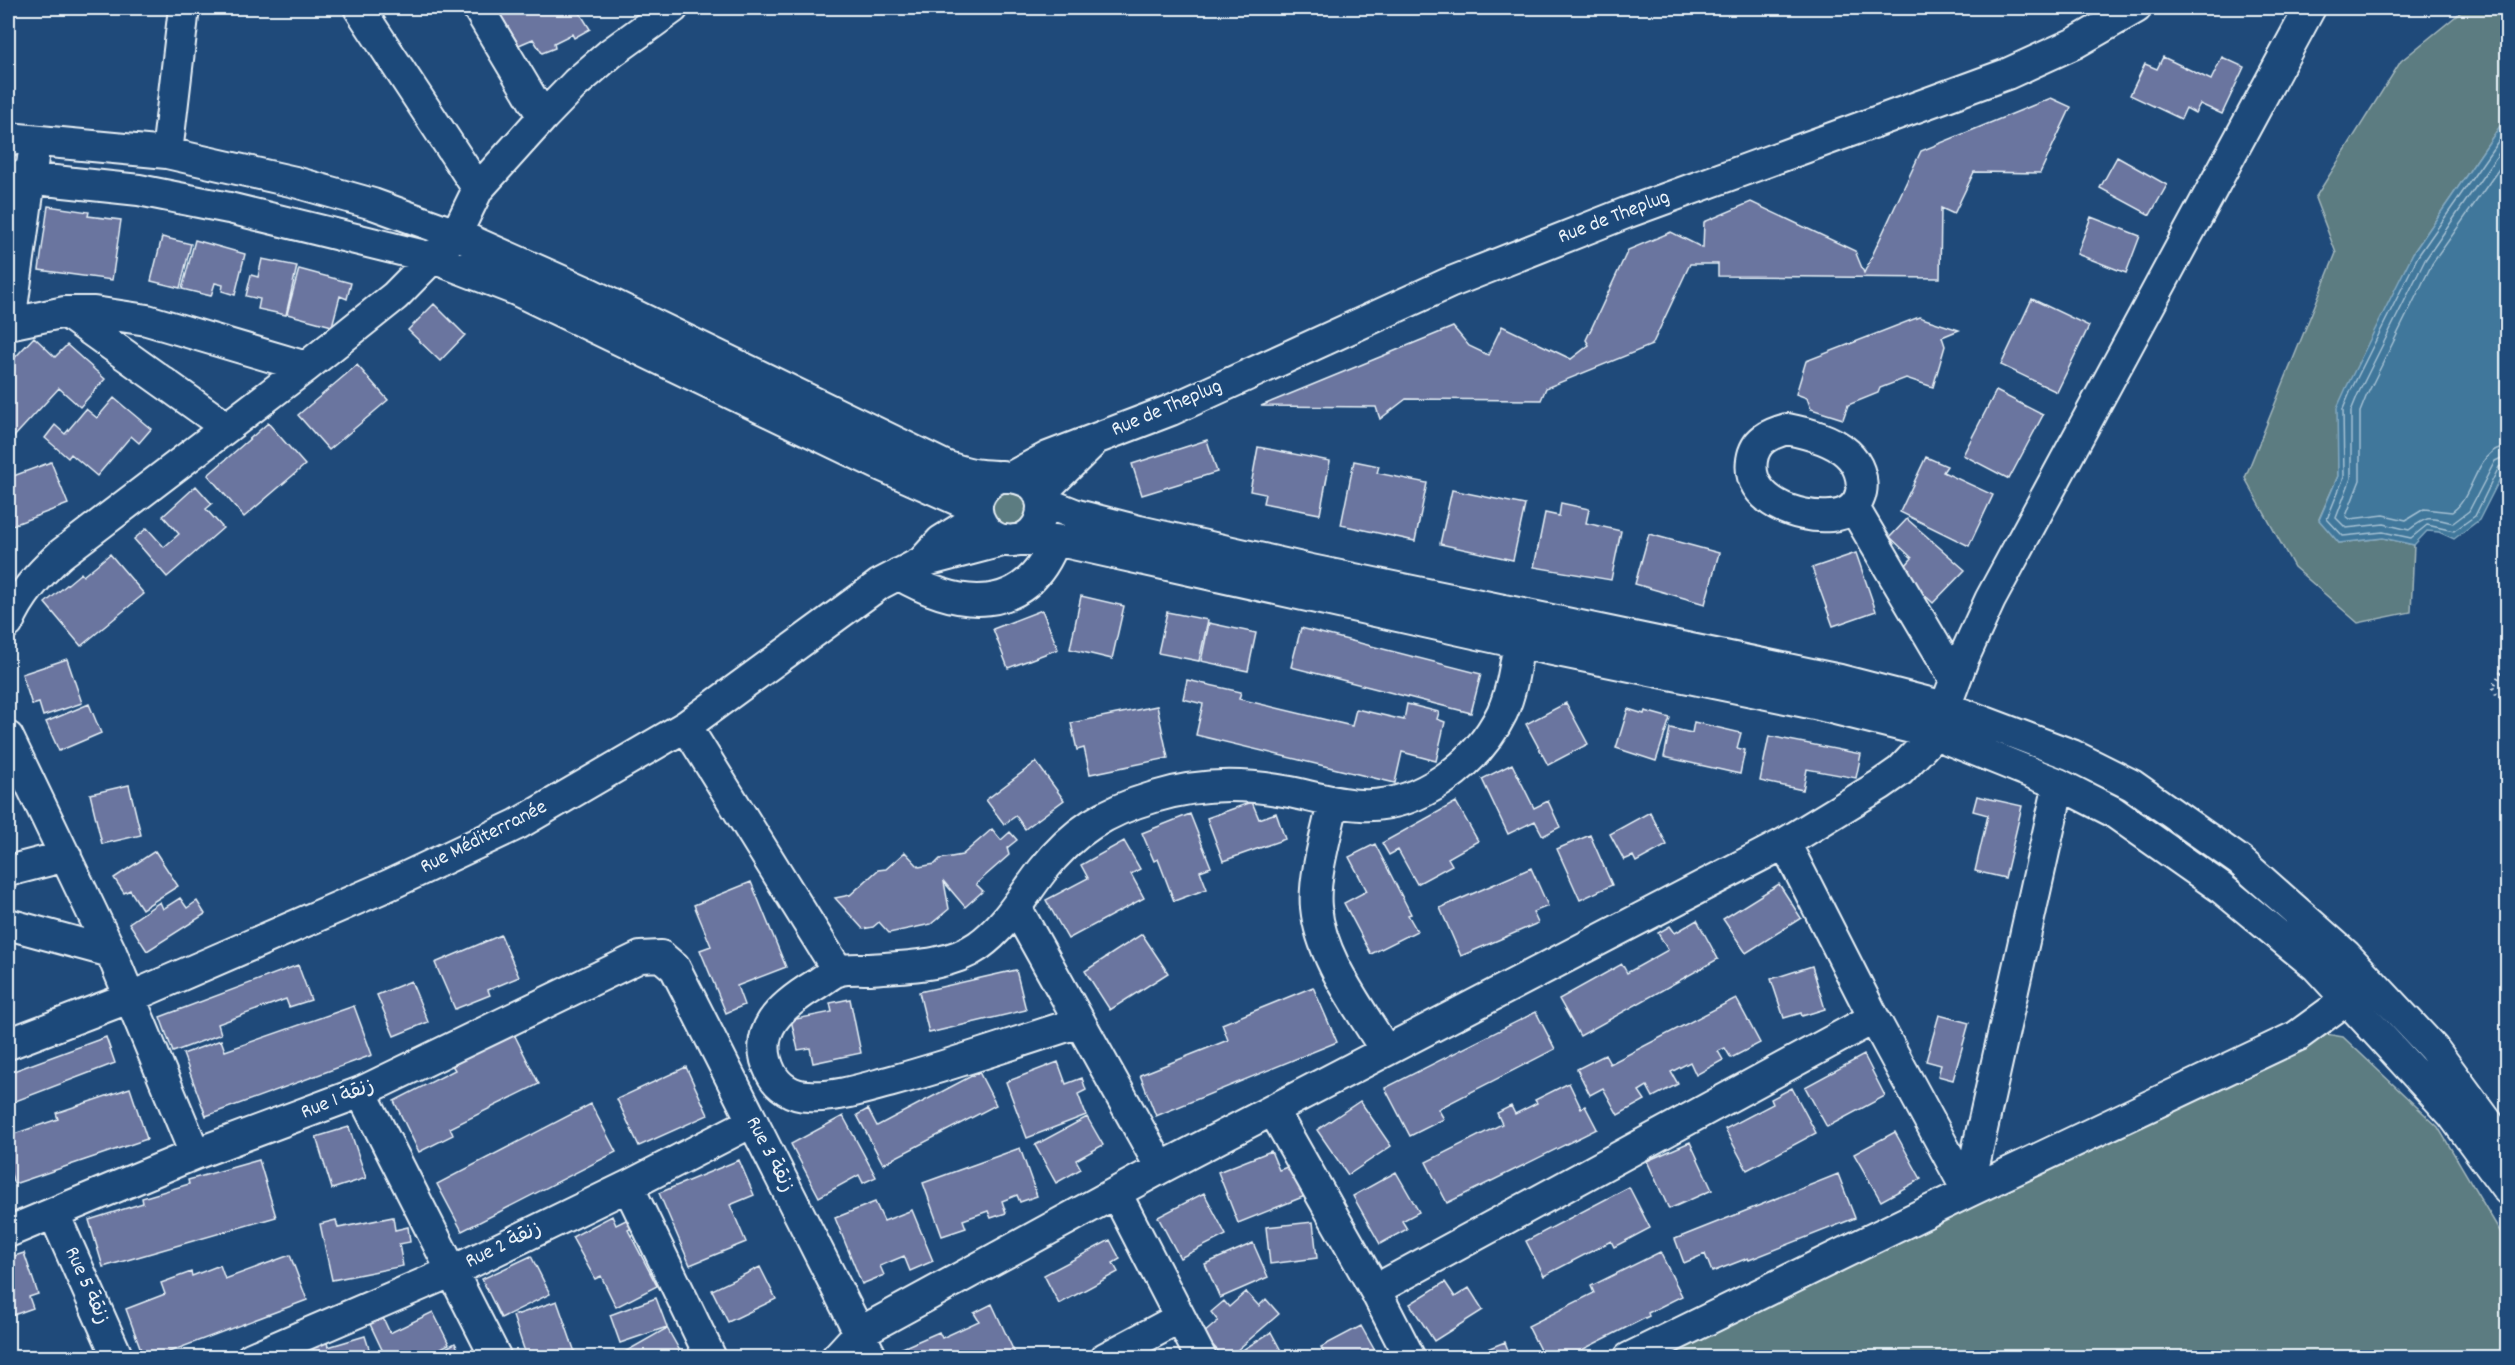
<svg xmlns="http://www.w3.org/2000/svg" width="2515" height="1365" viewBox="0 0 2515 1365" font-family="Dekko,'Playpen Sans Arabic',sans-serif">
  <rect width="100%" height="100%" fill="#1f4a7a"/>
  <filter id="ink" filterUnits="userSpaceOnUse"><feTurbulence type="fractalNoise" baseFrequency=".0167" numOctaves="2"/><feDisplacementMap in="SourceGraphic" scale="12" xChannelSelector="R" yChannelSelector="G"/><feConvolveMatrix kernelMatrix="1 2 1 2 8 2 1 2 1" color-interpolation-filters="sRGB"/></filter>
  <g filter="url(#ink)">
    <path fill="#5c7c81" stroke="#a2b6bc" stroke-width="1.5" d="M 2466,8 L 2507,8 L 2507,116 L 2413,253 L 2338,419 L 2338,476 L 2319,519 L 2339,543 L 2383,538 L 2414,545 L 2411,612 L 2358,623 L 2294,567 L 2245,478 L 2336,253 L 2315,198 L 2401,61 Z
      M 1011,488 L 1026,498 L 1028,510 L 1022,521 L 1005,527 L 993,520 L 989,500 Z
      M 2326,1034 L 2343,1037 L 2438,1127 L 2507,1243 L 2507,1357 L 1661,1358 Z"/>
    <path fill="#3f779b" stroke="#83a8c0" stroke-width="1.5" d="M 2507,116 L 2506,467 L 2479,520 L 2454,539 L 2439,532 L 2427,531 L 2414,545 L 2383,538 L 2339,543 L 2319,520 L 2338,476 L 2337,408 L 2346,388 L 2413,253 Z"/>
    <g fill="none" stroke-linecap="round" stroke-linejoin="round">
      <path stroke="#a4c0d3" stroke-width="1.5" d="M 2508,127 L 2418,256 L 2351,390 L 2343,409 L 2344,477 L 2327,519 L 2343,536 L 2383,532 L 2411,538 L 2427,525 L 2454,531 L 2475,516 L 2499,467 L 2508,463
        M 2508,140 L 2425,260 L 2358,394 L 2351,411 L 2351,478 L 2336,518 L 2346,528 L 2384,524 L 2409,530 C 2429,515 2429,517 2453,523 L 2469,511 L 2495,461 L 2508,455
        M 2508,156 L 2432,264 L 2366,397 L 2360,412 L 2360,480 L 2346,516 L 2350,519 L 2384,515 L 2406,520 L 2424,509 L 2452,512 C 2475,496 2475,448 2508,446"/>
    </g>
    <path fill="#6a759f" stroke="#e8f1f8" stroke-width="1.5" d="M 496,8 L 587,8 L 580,13 L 590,29 L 574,38 L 572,34 L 554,43 L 555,48 L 542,53 L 533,39 L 519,45 Z
      M 2163,57 L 2211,80 L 2222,57 L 2244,67 L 2222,114 L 2200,104 L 2195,113 L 2186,108 L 2181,119 L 2130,95 L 2145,64 L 2157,69 Z
      M 2051,98 L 2071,107 L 2040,173 L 1974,172 L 1954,214 L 1941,208 L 1940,278 L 1718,276 L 1718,264 L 1690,264 L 1652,345 L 1546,388 L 1541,400 L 1406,399 L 1380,419 L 1376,407 L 1261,406 L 1453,327 L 1469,346 L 1488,355 L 1502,326 L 1571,359 L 1589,345 L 1586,340 L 1628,250 L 1671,232 L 1703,248 L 1704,222 L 1751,202 L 1855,251 L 1864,273 L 1921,151 Z
      M 2117,157 L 2167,185 L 2150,215 L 2100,188 Z
      M 48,206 L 89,212 L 88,216 L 121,220 L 112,280 L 39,270 Z
      M 2091,217 L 2140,236 L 2126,273 L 2077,254 Z
      M 162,237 L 191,244 L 180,288 L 151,281 Z
      M 195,240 L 245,254 L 235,295 L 222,291 L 223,285 L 215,283 L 211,296 L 182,289 Z
      M 262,259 L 297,266 L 286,315 L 258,309 L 260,299 L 246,296 L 251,275 L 258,277 Z
      M 299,269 L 351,283 L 347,299 L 340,296 L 332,326 L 287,314 Z
      M 2032,299 L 2089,326 L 2057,392 L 2001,365 Z
      M 434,304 L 465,335 L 440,361 L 408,330 Z
      M 1919,317 L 1959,330 L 1942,337 L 1945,346 L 1933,387 L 1906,378 L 1880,388 L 1878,393 L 1848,405 L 1843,419 L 1811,409 L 1807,398 L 1796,394 L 1806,361 Z
      M 34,337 L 55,357 L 67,345 L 105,379 L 80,407 L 59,388 L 12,439 L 8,435 L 8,377 L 14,370 L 8,365 Z
      M 357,365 L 388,400 L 329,450 L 298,415 Z
      M 1996,391 L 2043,415 L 2009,479 L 1963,455 Z
      M 114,398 L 151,429 L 139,443 L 131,436 L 97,476 L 71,454 L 68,458 L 45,438 L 55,425 L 65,434 L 86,409 L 97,418 Z
      M 268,423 L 305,465 L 244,517 L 208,475 Z
      M 1207,440 L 1217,472 L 1142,495 L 1132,464 Z
      M 1258,447 L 1330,461 L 1320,514 L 1263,503 L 1265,494 L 1250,491 Z
      M 1926,457 L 1947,466 L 1943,472 L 1993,495 L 1969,546 L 1900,512 Z
      M 1354,461 L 1379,466 L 1377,473 L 1427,483 L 1415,541 L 1341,525 Z
      M 51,462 L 68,504 L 8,527 L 8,478 Z
      M 196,486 L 212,504 L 206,509 L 223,528 L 167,577 L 134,539 L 147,528 L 164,547 L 179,534 L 163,516 Z
      M 1452,490 L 1525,505 L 1513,560 L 1440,544 Z
      M 1561,503 L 1589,509 L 1586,523 L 1621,531 L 1611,580 L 1534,567 L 1545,513 L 1559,516 Z
      M 1907,519 L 1965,570 L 1933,603 L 1900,572 L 1912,558 L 1890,537 Z
      M 1649,534 L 1719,553 L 1705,604 L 1635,584 Z
      M 1856,553 L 1876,611 L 1833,626 L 1812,568 Z
      M 110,554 L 144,594 L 81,646 L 45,603 L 81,573 L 83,576 Z
      M 1081,596 L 1124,606 L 1112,659 L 1070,649 Z
      M 1042,610 L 1058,649 L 1008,668 L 993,629 Z
      M 1167,612 L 1208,620 L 1199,661 L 1158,653 Z
      M 1209,623 L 1256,633 L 1248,671 L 1201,661 Z
      M 1301,628 L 1481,674 L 1471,713 L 1291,667 Z
      M 67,659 L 82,703 L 43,716 L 39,703 L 32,705 L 22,674 Z
      M 1187,680 L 1241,692 L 1239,699 L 1352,726 L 1356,709 L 1404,720 L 1407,704 L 1439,712 L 1437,719 L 1445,722 L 1436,761 L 1402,752 L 1395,783 L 1196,735 L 1203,704 L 1183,699 Z
      M 1566,703 L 1588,744 L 1548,765 L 1526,724 Z
      M 89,704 L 101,733 L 59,751 L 46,722 Z
      M 1157,706 L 1168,758 L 1090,774 L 1084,748 L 1077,750 L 1071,723 Z
      M 1628,709 L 1644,714 L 1645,711 L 1670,718 L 1656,761 L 1616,748 Z
      M 1694,722 L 1741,733 L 1737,748 L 1745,750 L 1740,774 L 1664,757 L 1670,728 L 1692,733 Z
      M 1769,736 L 1861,754 L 1856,778 L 1807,769 L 1803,790 L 1760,781 Z
      M 1036,762 L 1064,800 L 1025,829 L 1016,816 L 1004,824 L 986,800 Z
      M 1512,764 L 1534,808 L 1548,801 L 1560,827 L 1543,836 L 1535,821 L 1508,834 L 1482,779 Z
      M 129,785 L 141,835 L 102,844 L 90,794 Z
      M 1977,796 L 2022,806 L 2005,878 L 1975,871 L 1988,815 L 1973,811 Z
      M 1252,802 L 1259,819 L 1276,813 L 1285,839 L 1223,861 L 1207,818 Z
      M 1456,802 L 1478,841 L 1448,858 L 1452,865 L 1417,884 L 1398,850 L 1389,855 L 1382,843 Z
      M 1650,812 L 1667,845 L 1636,862 L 1633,856 L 1624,860 L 1610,834 Z
      M 1190,814 L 1211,867 L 1200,871 L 1207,889 L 1174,901 L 1158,859 L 1154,861 L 1142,833 Z
      M 992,829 L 1001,840 L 1010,832 L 1017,840 L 1007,848 L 1009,855 L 976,884 L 983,891 L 965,907 L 944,882 L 949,909 L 931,924 L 889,933 L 879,922 L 873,927 L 863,929 L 835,898 L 850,895 L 878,870 L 886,869 L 905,852 L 919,867 L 935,864 L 940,859 L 962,855 Z
      M 1590,835 L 1612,885 L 1580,900 L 1557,849 Z
      M 1124,841 L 1140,869 L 1131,874 L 1144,898 L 1068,939 L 1046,900 L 1088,878 L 1081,865 Z
      M 1375,844 L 1411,914 L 1408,915 L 1417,931 L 1371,954 L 1344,903 L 1367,891 L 1349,857 Z
      M 155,851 L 178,886 L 142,909 L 130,890 L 124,893 L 114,878 Z
      M 1531,868 L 1548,906 L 1533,912 L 1538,923 L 1461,956 L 1440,908 Z
      M 751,882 L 786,967 L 737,986 L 744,1005 L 726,1013 L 700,950 L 711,946 L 694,905 Z
      M 1779,884 L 1801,918 L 1746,953 L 1723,919 Z
      M 180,898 L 187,908 L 197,901 L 205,914 L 147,951 L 129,923 L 160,902 L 163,909 Z
      M 1697,920 L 1718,959 L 1580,1036 L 1559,999 L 1622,964 L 1627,973 L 1668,950 L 1658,933 L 1670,926 L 1675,933 Z
      M 1142,934 L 1168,973 L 1110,1010 L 1085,971 Z
      M 501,935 L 519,977 L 488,990 L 490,995 L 455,1009 L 435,963 Z
      M 298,965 L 311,1000 L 289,1007 L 286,999 L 218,1024 L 221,1034 L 173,1052 L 160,1017 Z
      M 1812,966 L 1825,1009 L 1802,1016 L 1801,1013 L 1784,1018 L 1771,979 Z
      M 8,970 L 15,998 L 8,999 Z
      M 1016,970 L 1026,1010 L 929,1033 L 919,992 Z
      M 411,981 L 428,1022 L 394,1036 L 377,995 Z
      M 1313,987 L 1337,1042 L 1156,1116 L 1140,1075 L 1228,1040 L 1222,1024 Z
      M 1736,998 L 1760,1043 L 1731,1058 L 1725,1048 L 1718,1051 L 1723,1060 L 1696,1075 L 1690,1062 L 1671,1072 L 1678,1084 L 1653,1097 L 1647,1086 L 1639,1091 L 1645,1100 L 1618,1115 L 1603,1088 L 1590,1095 L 1577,1069 L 1605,1055 L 1610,1064 Z
      M 850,999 L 861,1053 L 813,1063 L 810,1048 L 798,1050 L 791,1020 L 832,1012 L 830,1003 Z
      M 354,1006 L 372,1055 L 206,1116 L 183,1054 L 221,1040 L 225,1051 Z
      M 1536,1012 L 1555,1049 L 1438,1109 L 1444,1119 L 1410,1136 L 1385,1088 Z
      M 1939,1015 L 1969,1023 L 1953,1080 L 1938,1076 L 1941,1065 L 1926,1061 Z
      M 514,1034 L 539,1084 L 450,1128 L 453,1135 L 419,1152 L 394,1101 L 455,1070 L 452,1065 Z
      M 106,1037 L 115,1063 L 8,1104 L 8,1073 Z
      M 1864,1055 L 1885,1096 L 1827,1127 L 1805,1087 Z
      M 1058,1062 L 1066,1084 L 1082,1078 L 1086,1090 L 1078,1094 L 1086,1115 L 1027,1138 L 1006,1082 Z
      M 686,1067 L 708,1115 L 639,1146 L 617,1099 Z
      M 979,1072 L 996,1105 L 883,1164 L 857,1115 L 868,1109 L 877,1126 Z
      M 1569,1083 L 1581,1108 L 1585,1106 L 1597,1129 L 1447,1203 L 1426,1162 L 1502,1124 L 1497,1113 L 1511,1106 L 1515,1114 L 1537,1103 L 1535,1100 Z
      M 130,1088 L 147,1139 L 14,1184 L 8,1164 L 8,1136 L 58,1119 L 56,1113 Z
      M 1792,1088 L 1816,1133 L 1747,1170 L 1725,1129 L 1773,1104 L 1771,1099 Z
      M 1360,1101 L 1391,1146 L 1348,1175 L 1317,1130 Z
      M 591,1104 L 616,1152 L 462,1231 L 437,1184 Z
      M 843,1116 L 876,1177 L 863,1183 L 859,1175 L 819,1197 L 791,1144 Z
      M 1087,1117 L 1103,1145 L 1076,1160 L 1081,1169 L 1056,1183 L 1035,1145 Z
      M 349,1127 L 366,1178 L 332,1189 L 316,1137 Z
      M 1895,1132 L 1921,1179 L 1881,1201 L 1854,1154 Z
      M 1690,1142 L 1712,1190 L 1669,1209 L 1647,1161 Z
      M 1020,1148 L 1037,1196 L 1020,1202 L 1017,1195 L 1002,1201 L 1006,1213 L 991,1218 L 988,1211 L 963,1220 L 966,1228 L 942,1236 L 923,1183 Z
      M 1271,1151 L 1279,1170 L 1293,1165 L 1305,1196 L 1238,1223 L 1218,1172 Z
      M 259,1160 L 276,1217 L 103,1267 L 89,1220 L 143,1203 L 142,1198 L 189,1184 L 188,1180 Z
      M 739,1160 L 754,1195 L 730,1205 L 746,1242 L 690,1265 L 659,1193 Z
      M 1396,1172 L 1419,1212 L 1402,1221 L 1407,1229 L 1380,1244 L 1353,1196 Z
      M 1838,1174 L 1855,1218 L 1749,1260 L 1748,1258 L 1712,1272 L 1705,1254 L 1684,1263 L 1675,1239 Z
      M 1629,1187 L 1650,1228 L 1614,1247 L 1611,1241 L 1544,1276 L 1526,1241 Z
      M 1204,1193 L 1226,1235 L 1180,1258 L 1158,1217 Z
      M 875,1202 L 884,1221 L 912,1210 L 933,1261 L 910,1271 L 904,1256 L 880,1266 L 884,1275 L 862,1284 L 835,1218 Z
      M 636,1215 L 641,1223 L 628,1230 L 657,1286 L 616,1307 L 601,1276 L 595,1279 L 572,1237 L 612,1216 L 616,1225 Z
      M 393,1217 L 395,1230 L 408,1227 L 410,1242 L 399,1244 L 403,1266 L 332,1280 L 320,1224 L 336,1220 L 338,1228 Z
      M 1313,1222 L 1317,1258 L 1270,1264 L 1266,1227 Z
      M 1110,1240 L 1120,1259 L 1113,1263 L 1118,1272 L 1059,1304 L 1044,1275 Z
      M 1253,1243 L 1268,1277 L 1220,1298 L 1205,1264 Z
      M 1660,1252 L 1682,1296 L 1648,1313 L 1649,1316 L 1566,1358 L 1544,1358 L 1528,1326 L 1594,1293 L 1591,1286 Z
      M 24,1253 L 38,1294 L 29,1297 L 33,1308 L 8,1317 L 8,1258 Z
      M 290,1255 L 307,1300 L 153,1358 L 144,1358 L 126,1309 L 165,1294 L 161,1283 L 191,1272 L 192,1276 L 220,1265 L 225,1279 Z
      M 531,1256 L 550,1294 L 501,1318 L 482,1279 Z
      M 760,1267 L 776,1299 L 728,1322 L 712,1290 Z
      M 1445,1282 L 1455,1297 L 1469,1288 L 1483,1310 L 1434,1341 L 1410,1304 Z
      M 1246,1292 L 1259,1306 L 1266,1299 L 1279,1314 L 1228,1358 L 1224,1358 L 1203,1334 L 1218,1321 L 1211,1312 L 1224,1301 L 1229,1307 Z
      M 656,1298 L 667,1327 L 620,1343 L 610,1315 Z
      M 557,1301 L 577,1358 L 527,1358 L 513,1316 Z
      M 992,1304 L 1017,1358 L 893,1358 L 891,1353 L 939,1332 L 942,1338 L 979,1321 L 974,1313 Z
      M 433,1312 L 449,1344 L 421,1358 L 386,1358 L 370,1324 L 383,1318 L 390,1333 Z
      M 1361,1326 L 1379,1358 L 1326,1358 L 1321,1347 Z
      M 667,1328 L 680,1351 L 668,1358 L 625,1358 L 623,1353 Z
      M 1271,1332 L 1285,1358 L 1234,1358 L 1233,1356 Z
      M 365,1336 L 372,1358 L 306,1358 L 315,1355 L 312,1346 L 327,1342 L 328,1347 Z
      M 1505,1342 L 1511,1358 L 1464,1358 Z
      M 455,1343 L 463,1358 L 428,1358 Z"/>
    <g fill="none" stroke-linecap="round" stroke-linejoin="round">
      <g stroke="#e8f1f8" stroke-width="34">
        <path id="minor" d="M 359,8 L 478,189
          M 478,8 L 543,117
          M 8,138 L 167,153 L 295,182 L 373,204 L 456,234 L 591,294 L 945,466 C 957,470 968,474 981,475 C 1004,477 1041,473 1042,507 C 1042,516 1038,526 1032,532 C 996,565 946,500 1002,476
          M 167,153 L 184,8
          M 8,176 L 139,190 L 229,208 L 433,258 L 516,290 L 880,465 L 976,508
          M 65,312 L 226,427
          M 10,322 L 33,158
          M 8,324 L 65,312 L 94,312 L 147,320 L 306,367
          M 1787,429 C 1807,433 1832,439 1847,453 C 1870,474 1867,514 1831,516 C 1797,519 1746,500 1752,460 C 1755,440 1769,434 1787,429 Z
          M 1013,476 L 1048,457 L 1171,410 L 1449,283 L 1626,213 L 2007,74 L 2075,43 L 2136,8
          M 1039,495 L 1091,444
          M 1041,501 L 1077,515 L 1139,531 L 1311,570 L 1840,680 L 1945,707 L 2072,755 L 2132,785 L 2240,861 L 2346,955 L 2433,1048 L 2508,1150
          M 1854,508 L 1955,679
          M 1015,540 L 1055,540 L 1519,643 L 1815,704 L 1935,734 L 2059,784 L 2112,811 L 2220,887 L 2317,967 L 2452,1114 L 2508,1190
          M 922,562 L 941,541 L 978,518
          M 898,574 C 958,609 1026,618 1055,540
          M 8,623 C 20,595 38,575 61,554 L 306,367 L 395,296 L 456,234 L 478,189 L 543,117 L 576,83 L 611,53 L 673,8
          M 686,726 L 838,971
          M 8,737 L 111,952 L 195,1154
          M 1333,803 C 1327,832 1313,878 1316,907 C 1321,959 1359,1006 1385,1050
          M 1785,843 L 1874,1018 L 1968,1192
          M 8,871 L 66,856
          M 1016,907 L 1161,1168
          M 8,924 L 111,952
          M 1080,1022 C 1017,1042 955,1064 892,1081 C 865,1088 836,1098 808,1096 C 793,1096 778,1087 771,1073 C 750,1031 782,1005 815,985 C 822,981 830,974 837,971 C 846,968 860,969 870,969 C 905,966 948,967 978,946 C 1005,927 1022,897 1042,871 C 1073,831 1106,811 1154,797 C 1199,783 1244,783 1290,792 C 1314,797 1336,804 1361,805 C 1419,808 1477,764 1502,713 C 1512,691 1515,666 1519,643
          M 8,1044 L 131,997 L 389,885 L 518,824 L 686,726 L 880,584 L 922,562 L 1006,540
          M 361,1092 L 496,1358
          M 1273,1110 L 1375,1290 L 1410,1358
          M 628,1186 L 711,1358
          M 1968,1192 L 2059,784
          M 1116,1193 L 1201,1358
          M 54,1214 L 118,1358
          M 8,1232 L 195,1154 L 361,1092 L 640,957 L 661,956 L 675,968 L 872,1358
          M 1375,1290 L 1874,1018
          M 251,1358 L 453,1271 L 628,1186 L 752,1122
          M 836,1358 L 859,1333 L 1161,1168 L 1785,843 L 1880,785 L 1900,771 L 1935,734 L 1964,657 L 1990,600 L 2310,8
          M 1105,1358 L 1180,1318
          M 1629,1358 L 1968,1192 L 2297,1036 L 2364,987"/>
      </g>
      <path stroke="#e8f1f8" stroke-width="4" stroke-dasharray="1.5 4.5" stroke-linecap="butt" d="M 2508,662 L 2493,686 L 2496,694 L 2508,703"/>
      <use href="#minor" stroke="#1f4a7a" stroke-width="30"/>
    </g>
  </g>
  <g text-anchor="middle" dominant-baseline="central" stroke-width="5" stroke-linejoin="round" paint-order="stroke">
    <g font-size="21" fill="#e8f1f8" stroke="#1f4a7a">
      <text transform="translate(1614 218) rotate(-21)">Rue de Theplug</text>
      <text transform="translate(1167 409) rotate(-23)">Rue de Theplug</text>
      <text transform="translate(484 838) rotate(-27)">Rue Méditerranée</text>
      <text transform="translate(338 1100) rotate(-22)">Rue 1 زنقة</text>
      <text transform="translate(769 1155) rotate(63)">Rue 3 زنقة</text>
      <text transform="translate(504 1246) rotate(-26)">Rue 2 زنقة</text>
      <text transform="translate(86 1286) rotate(66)">Rue 5 زنقة</text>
    </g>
  </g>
  <rect width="2515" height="1365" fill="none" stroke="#1f4a7a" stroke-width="30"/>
  <rect x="15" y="15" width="2485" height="1335" fill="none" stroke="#e8f1f8" stroke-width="2" filter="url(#ink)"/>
</svg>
